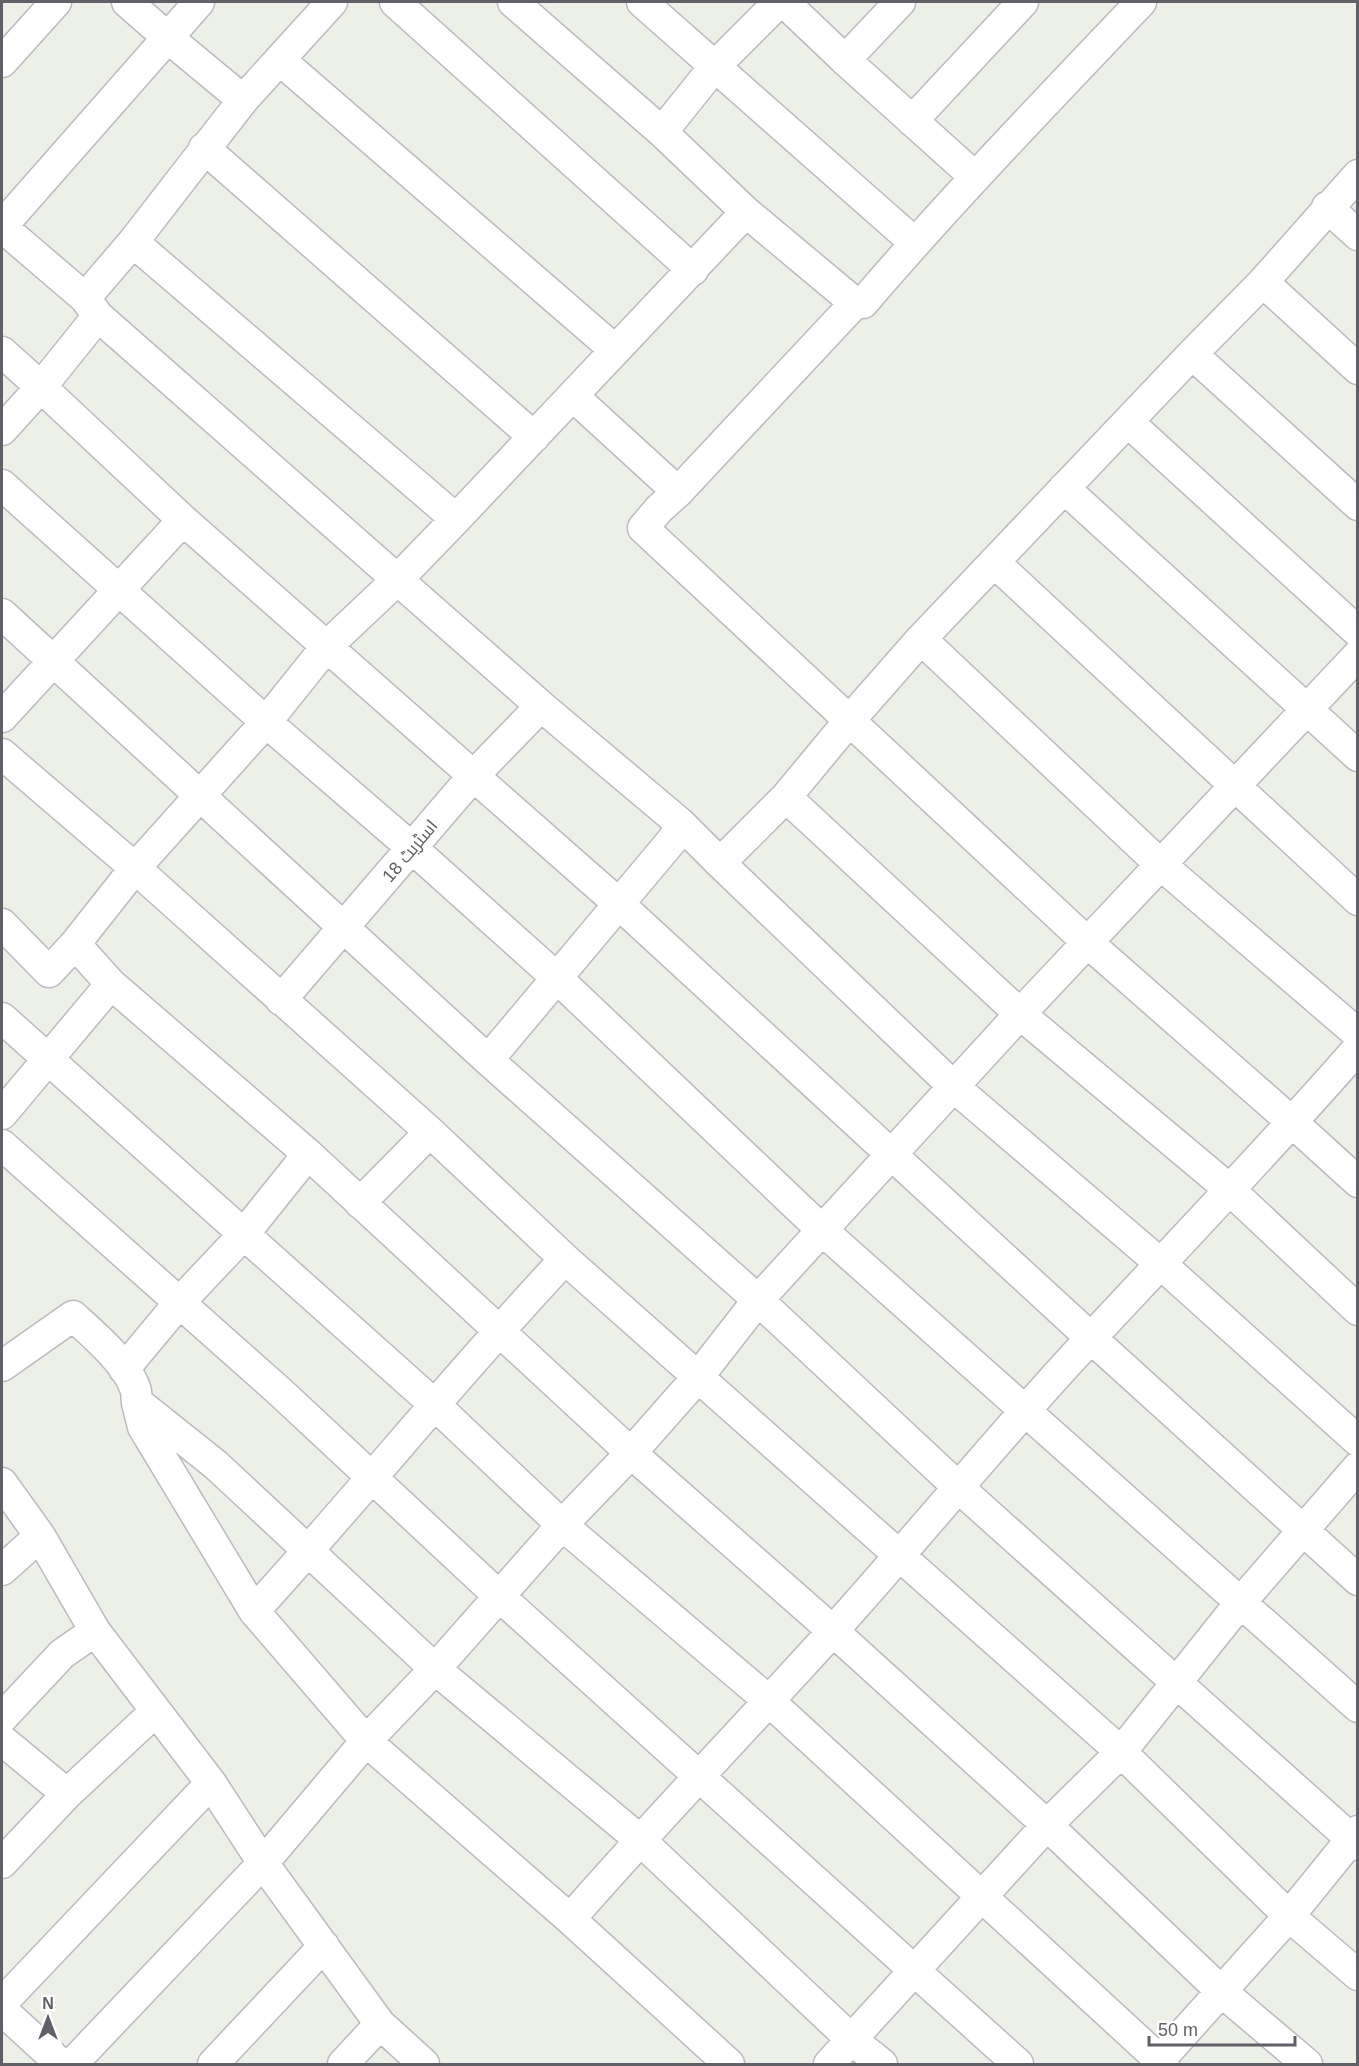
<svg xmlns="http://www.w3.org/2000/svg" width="1359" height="2066" viewBox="0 0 1359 2066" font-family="Arial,Cairo,sans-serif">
  <rect width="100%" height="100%" fill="#ecf0e7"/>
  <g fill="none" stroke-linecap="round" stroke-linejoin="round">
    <g stroke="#bbb9c0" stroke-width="33">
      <path id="minor" d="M 127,2 L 167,37 L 243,100
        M 395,2 L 693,270
        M 513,2 L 662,132 L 746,212 L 855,303 L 863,303 C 952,199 1047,101 1141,2
        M 642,2 L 915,243
        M 784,2 L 845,60 L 975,177
        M 280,60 L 615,350
        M 845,60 L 900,2
        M 2,62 L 56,2
        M 912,121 L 1023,2
        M 662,132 L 715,66 L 779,2
        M 204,148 L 534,437
        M 1327,207 L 1358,235
        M 2,226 L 199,2
        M 2,227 L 85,298 L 98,316 L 541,706 L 680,823 L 720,863 L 786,797 L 849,721 L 921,639 L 1192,354 L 1263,282 L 1358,175
        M 133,242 L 456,519
        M 1263,282 L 1358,369
        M 85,298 L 133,242 L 243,100 L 332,2
        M 2,352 L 41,387 L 183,520 L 619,904 L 1091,1338 L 1358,1580
        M 1192,354 L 1358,505
        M 574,397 L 678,492 L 659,509 L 643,528 L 1087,942 L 1293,1123 L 1358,1182
        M 1128,422 L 1358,632
        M 2,430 L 41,387 L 98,316
        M 2,485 L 266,722 L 412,848 L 557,978 L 822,1230 L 1358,1707
        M 1064,488 L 1358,756
        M 678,492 L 855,303
        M 994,562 L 1358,900
        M 2,614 L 488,1060 L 758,1300 L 959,1488 L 1358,1845
        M 921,639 L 1160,864 L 1358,1034
        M 2,717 L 183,520
        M 2,754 L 135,868 L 430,1132 L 565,1259 L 1121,1752 L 1289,1916 L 1358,1975
        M 786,797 L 1020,1014 L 1229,1189 L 1358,1310
        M 720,863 L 954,1087 L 1161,1264 L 1358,1441
        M 2,924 L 49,972 L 75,944 L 111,984 L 308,1154 L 631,1453 L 833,1631 L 1047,1825 L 1222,1992 L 1307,2064
        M 75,944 L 135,868 L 266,722 L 327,646 L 398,579 L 456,519 L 746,212
        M 281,1000 L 474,775 L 541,706
        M 2,1018 L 435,1405 L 562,1525 L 769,1701 L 1164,2064
        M 488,1060 L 674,838 L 680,823
        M 2,1114 L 111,984
        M 2,1145 L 278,1390 L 499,1596 L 1018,2064
        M 360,1203 L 430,1132
        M 2,1366 L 73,1316 C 93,1334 126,1362 135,1388 C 137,1392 136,1398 137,1402 L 216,1465 L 435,1669 L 640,1840 L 852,2040 L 882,2064
        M 124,1369 L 179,1303 L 244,1234 L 308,1154
        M 137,1403 L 143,1427 L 254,1611 L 366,1741 L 570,1919 L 729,2064
        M 2,1483 L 40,1536 L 95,1631 L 211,1783 L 263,1863 L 380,2024 L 424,2064
        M 2,1570 L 40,1536
        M 254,1611 C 360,1495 458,1373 565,1259
        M 2,1718 L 62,1654 L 95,1631
        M 2,1740 L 67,1794
        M 2,1863 L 67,1794 L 156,1711
        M 570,1919 C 655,1822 745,1728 832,1632 C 911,1544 986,1453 1066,1365 C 1163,1260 1263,1157 1358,1048
        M 2,2003 L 211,1783
        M 2,2010 L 61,2064
        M 72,2064 L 263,1863 L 366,1741 L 435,1669 L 562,1525 L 631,1453 L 698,1377 L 758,1300 L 1020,1014 L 1358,655
        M 213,2064 L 324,1946
        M 343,2064 L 380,2024
        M 829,2064 L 1047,1825 L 1121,1752 L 1240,1603 L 1358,1467
        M 1156,2064 L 1289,1916 L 1358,1831"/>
    </g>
    <use href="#minor" stroke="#fff" stroke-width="30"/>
  </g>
  <g text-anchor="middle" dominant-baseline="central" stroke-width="6" stroke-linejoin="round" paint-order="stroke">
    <g font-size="18" fill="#615f67" stroke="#fff">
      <text transform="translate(410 851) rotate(-50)">اسٹریٹ 18</text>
    </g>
  </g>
  <rect width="1359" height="2066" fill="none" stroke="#615f67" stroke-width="6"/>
  <g transform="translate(48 2018)" stroke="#ffffff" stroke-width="4.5" paint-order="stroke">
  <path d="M0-4.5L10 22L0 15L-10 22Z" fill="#615f67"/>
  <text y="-9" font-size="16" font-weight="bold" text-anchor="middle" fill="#615f67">N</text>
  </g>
  <path d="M1149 2036v9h146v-9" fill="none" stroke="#615f67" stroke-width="3"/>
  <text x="1158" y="2036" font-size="18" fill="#615f67" stroke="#ffffff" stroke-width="4.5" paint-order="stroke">50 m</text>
</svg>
